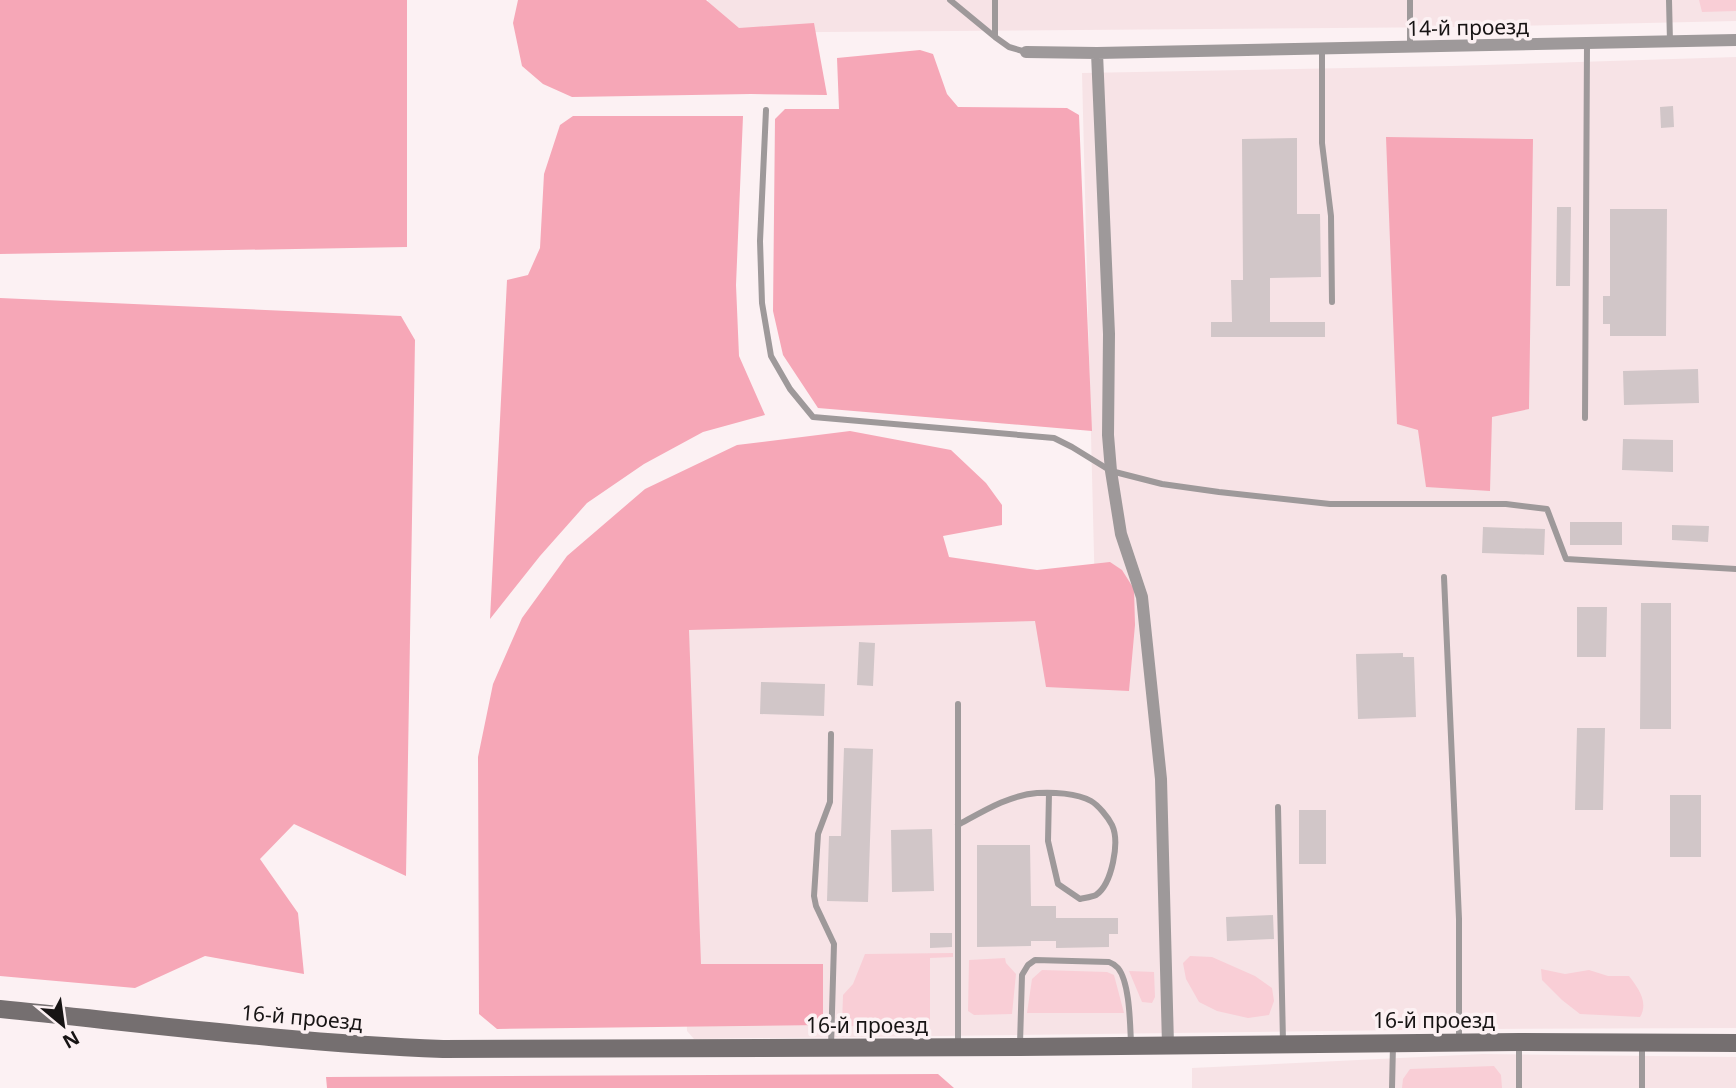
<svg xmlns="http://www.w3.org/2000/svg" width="1736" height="1088" viewBox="0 0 1736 1088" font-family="'Noto Sans',sans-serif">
  <rect width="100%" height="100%" fill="#fcf1f3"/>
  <path fill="#f7e3e6" d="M 708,0 L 1736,0 L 1736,21 L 1462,27 L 709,33 Z
    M 1736,57 L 1736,1028 L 1487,1029 L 694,1039 L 687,1031 L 676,603 L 1095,595 L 1082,73 L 1452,66 Z
    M 1483,1054 L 1736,1057 L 1736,1088 L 1192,1088 L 1192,1068 Z"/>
  <path fill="#f9ced6" d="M 1699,0 L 1736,0 L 1736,11 L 1702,12 Z
    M 953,953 L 953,957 L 930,958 L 930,1027 L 842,1026 L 843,995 L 853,984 L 865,954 Z
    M 1190,956 L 1212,957 L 1255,976 L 1272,988 L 1274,1001 L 1269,1015 L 1248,1018 L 1217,1011 L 1199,1002 L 1186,979 L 1183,963 Z
    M 1005,958 L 1006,963 L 1016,974 L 1012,1014 L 974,1015 L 968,1011 L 969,960 Z
    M 1541,969 L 1565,974 L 1589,970 L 1608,976 L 1629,976 C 1638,988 1649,1002 1640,1017 L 1580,1014 L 1562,1000 L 1542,980 Z
    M 1042,970 L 1107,972 L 1114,975 L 1124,1013 L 1027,1013 L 1032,979 Z
    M 1129,971 L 1154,972 L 1155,997 L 1152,1003 L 1142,1002 Z
    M 1494,1066 L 1501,1075 L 1502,1088 L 1402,1088 L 1403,1079 L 1410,1069 Z"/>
  <path fill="#f6a7b7" d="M 0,0 L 407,0 L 407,247 L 0,254 Z
    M 518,0 L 706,0 L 739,28 L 814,23 L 827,95 L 751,94 L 572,97 L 543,84 L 522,66 L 513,23 Z
    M 920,50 L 933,54 L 947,94 L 958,107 L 1067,108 L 1079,115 L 1092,431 L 818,408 L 783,355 L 773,311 L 775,119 L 785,109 L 839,109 L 837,58 Z
    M 573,116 L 743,116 L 736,285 L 739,356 L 765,415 L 703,432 L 644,464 L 587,503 L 540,556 L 490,619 L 507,280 L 528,275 L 540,248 L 544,174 L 560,125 Z
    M 1386,137 L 1533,139 L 1529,409 L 1492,417 L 1490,491 L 1426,487 L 1418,430 L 1397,424 Z
    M 0,298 L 401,316 L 415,340 L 406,876 L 294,824 L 260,859 L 298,913 L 304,974 L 205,956 L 135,988 L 0,976 Z
    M 850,431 L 951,450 L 986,483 L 1002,505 L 1002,525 L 943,536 L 949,557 L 1037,570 L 1110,562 L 1122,570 L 1134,589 L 1135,625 L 1129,691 L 1046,687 L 1035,621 L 689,630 L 701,964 L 823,964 L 823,1025 L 497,1029 L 479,1014 L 478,757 L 493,684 L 522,618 L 567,556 L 645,489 L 737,445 Z
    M 938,1074 L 954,1088 L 327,1088 L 326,1077 Z"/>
  <path fill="#d1c6c8" d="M 1673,106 L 1674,127 L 1661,128 L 1660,107 Z
    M 1297,138 L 1297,214 L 1320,214 L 1321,277 L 1270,278 L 1270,322 L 1325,322 L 1325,337 L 1211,337 L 1211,322 L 1232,322 L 1231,280 L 1243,280 L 1242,139 Z
    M 1557,207 L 1571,207 L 1570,286 L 1556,286 Z
    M 1610,209 L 1667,209 L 1666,336 L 1610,336 L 1610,324 L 1603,324 L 1603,296 L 1610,296 Z
    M 1698,369 L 1699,403 L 1624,405 L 1623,371 Z
    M 1623,439 L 1673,440 L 1673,472 L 1622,470 Z
    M 1570,522 L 1622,522 L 1622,545 L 1570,545 Z
    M 1672,525 L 1709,526 L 1708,542 L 1672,540 Z
    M 1483,527 L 1545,529 L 1544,555 L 1482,553 Z
    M 1641,603 L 1671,603 L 1671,729 L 1640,729 Z
    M 1577,607 L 1607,607 L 1606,657 L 1577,657 Z
    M 859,642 L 875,643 L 873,686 L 857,685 Z
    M 1403,653 L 1403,657 L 1414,657 L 1416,717 L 1358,719 L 1356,654 Z
    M 761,682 L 825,684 L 824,716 L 760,714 Z
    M 1577,728 L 1605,728 L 1603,810 L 1575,810 Z
    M 844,748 L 873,749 L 868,902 L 827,901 L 829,836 L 841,836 Z
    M 1670,795 L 1701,795 L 1701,857 L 1670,857 Z
    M 1299,810 L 1326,810 L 1326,864 L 1299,864 Z
    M 932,829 L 934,891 L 892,892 L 891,830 Z
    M 977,845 L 1030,845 L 1031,906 L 1056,906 L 1056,918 L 1118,918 L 1118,934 L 1109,934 L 1109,947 L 1056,948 L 1056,941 L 1031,941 L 1031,946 L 977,947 Z
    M 1273,915 L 1274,939 L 1227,941 L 1226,917 Z
    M 930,933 L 952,933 L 952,947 L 930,948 Z"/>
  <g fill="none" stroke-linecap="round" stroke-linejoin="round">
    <path stroke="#9e999a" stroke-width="6" d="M 950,0 L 995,37
      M 995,0 L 995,37 L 1009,47 L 1026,52
      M 1669,0 L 1670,42
      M 1410,47 L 1410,0
      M 1322,49 L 1322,143 L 1331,216 L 1332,302
      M 766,110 L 760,241 L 762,303 L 771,356 L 790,389 L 813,417 L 1054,438 L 1072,447 L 1111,471 L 1162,484 L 1219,492 L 1330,504 L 1506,504 L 1547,509 L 1566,559 L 1736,569
      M 1585,418 L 1587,44
      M 1444,577 L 1459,919 L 1459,1040
      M 1278,807 L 1283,1042
      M 958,825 C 982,812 1009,795 1037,793 C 1052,792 1077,793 1091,801 C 1098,805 1108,817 1112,825 C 1120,842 1112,884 1096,895 C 1092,897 1084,898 1080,899 L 1058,884 L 1048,841 L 1049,793
      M 1020,1044 L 1022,975 L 1028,965 L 1035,960 L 1109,962 C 1112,963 1116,966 1118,968 C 1130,983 1130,1025 1131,1043
      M 1519,1044 L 1519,1088
      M 958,1045 L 958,704
      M 831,1046 L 834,944 L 816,906 L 814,896 L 818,834 L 830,802 L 831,734
      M 1392,1088 L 1393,1045
      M 1642,1088 L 1642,1044"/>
    <path stroke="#9e999a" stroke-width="12" d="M 1026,52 L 1097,53
      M 1168,1045 L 1161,779 L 1142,597 L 1121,534 L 1111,471 L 1108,435 L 1109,334 L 1097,53 L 1736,40"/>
    <path stroke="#756f70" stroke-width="18" d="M 0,1009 C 148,1024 295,1043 443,1049 L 1020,1047 L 1519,1042 L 1736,1043"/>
  </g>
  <g text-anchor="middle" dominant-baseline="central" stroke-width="7" stroke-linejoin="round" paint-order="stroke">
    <g font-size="21" fill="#171414" stroke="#fcf1f3">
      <text transform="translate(1468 27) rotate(-1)">14-й проезд</text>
      <text transform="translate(302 1017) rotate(5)">16-й проезд</text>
      <text x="1434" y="1020">16-й проезд</text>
      <text x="867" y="1025">16-й проезд</text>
    </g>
  </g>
  <g transform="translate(63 1025) rotate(151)" stroke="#fcf1f3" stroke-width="5" paint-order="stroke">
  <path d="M0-5L12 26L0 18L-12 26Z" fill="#171414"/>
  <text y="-10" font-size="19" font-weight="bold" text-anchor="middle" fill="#171414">N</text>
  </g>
</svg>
